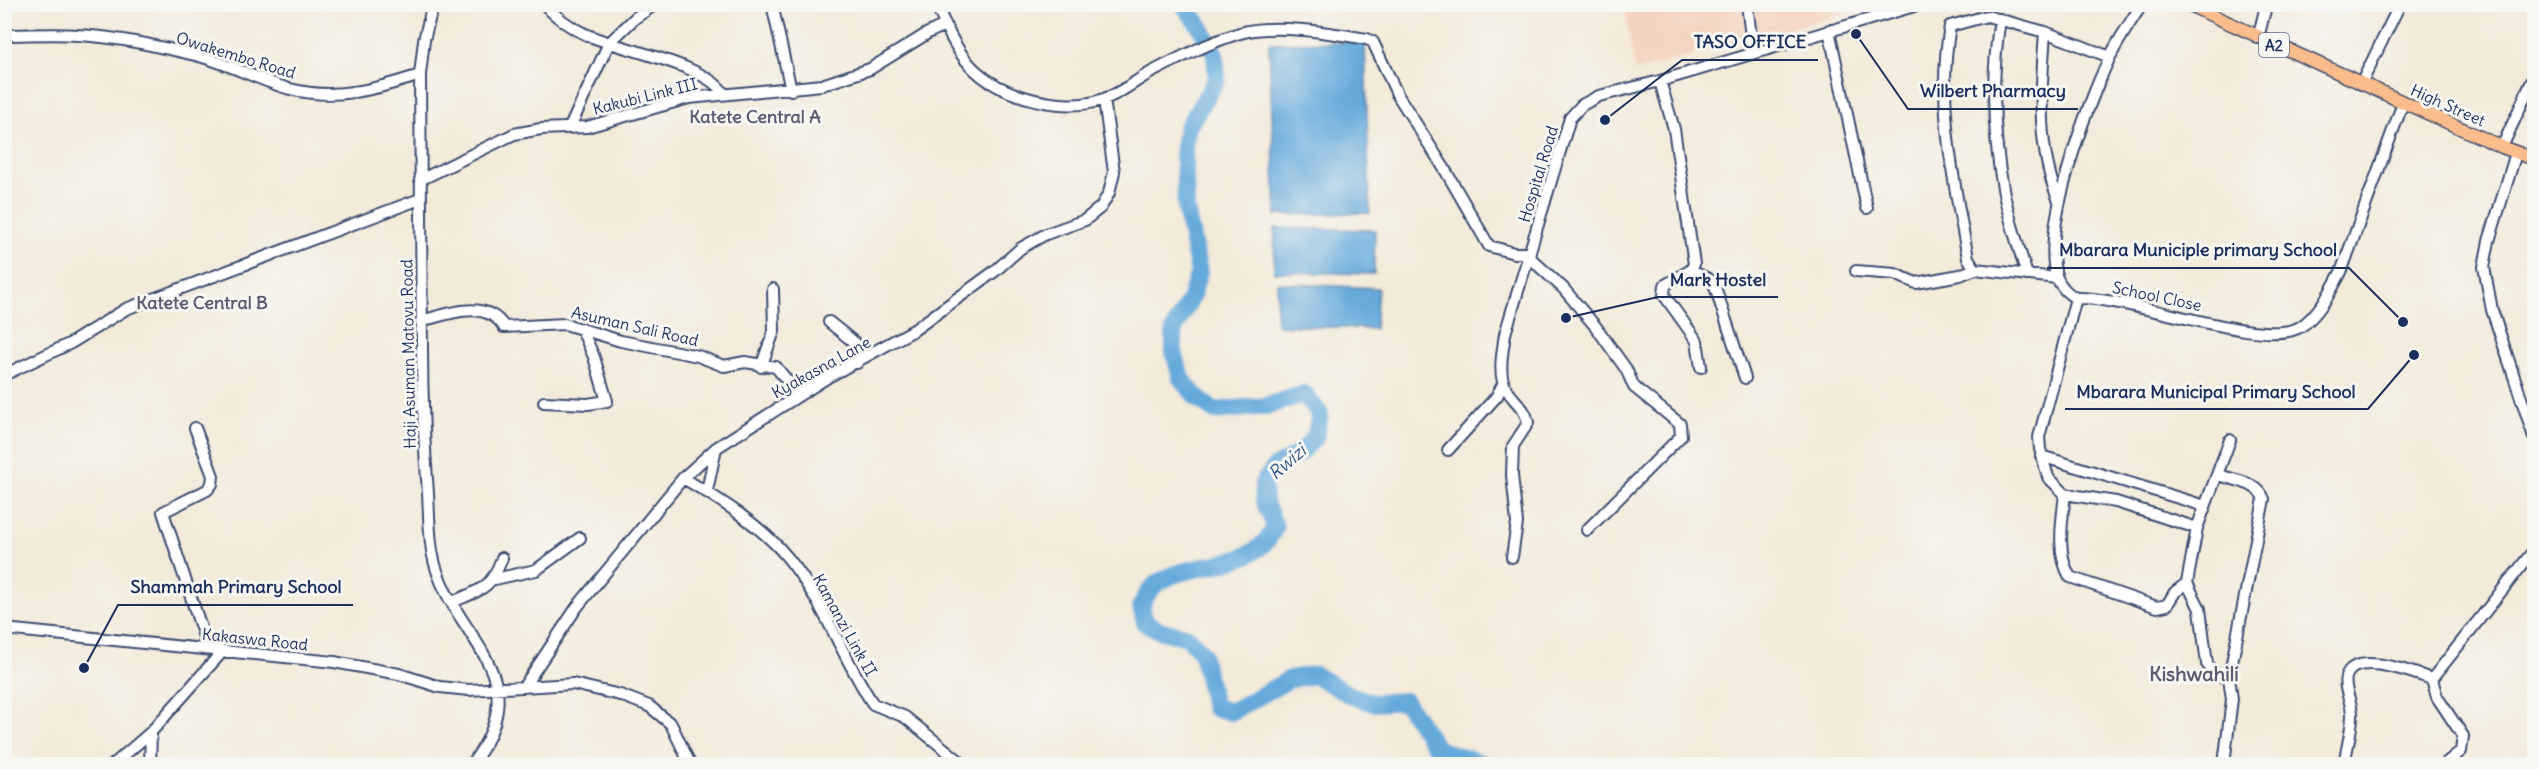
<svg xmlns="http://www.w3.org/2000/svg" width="2539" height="769" viewBox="0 0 2539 769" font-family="Delius,sans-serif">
  <rect width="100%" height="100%" fill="#f6f6f2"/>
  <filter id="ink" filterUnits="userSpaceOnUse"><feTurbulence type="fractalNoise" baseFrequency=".0167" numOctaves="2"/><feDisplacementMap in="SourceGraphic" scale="12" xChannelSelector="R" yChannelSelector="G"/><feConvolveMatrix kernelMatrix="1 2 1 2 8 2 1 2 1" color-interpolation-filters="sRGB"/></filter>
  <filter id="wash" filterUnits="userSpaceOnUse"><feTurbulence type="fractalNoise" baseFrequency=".008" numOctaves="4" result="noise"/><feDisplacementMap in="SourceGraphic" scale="24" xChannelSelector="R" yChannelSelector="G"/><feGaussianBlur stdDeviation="1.35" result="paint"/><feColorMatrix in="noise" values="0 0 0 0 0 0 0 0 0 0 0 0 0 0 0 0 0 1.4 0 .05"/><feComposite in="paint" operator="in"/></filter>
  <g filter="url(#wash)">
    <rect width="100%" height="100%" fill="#f3ead9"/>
    <path fill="#f4d3c0" d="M 1624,5 L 1876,5 L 1635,71 Z"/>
    <path fill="#66aadb" stroke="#406c9c" stroke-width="1.5" d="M 1365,42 L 1370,213 L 1276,215 L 1269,43 Z
      M 1275,228 L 1375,230 L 1374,274 L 1274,272 Z
      M 1277,283 L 1378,288 L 1375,329 L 1276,325 Z"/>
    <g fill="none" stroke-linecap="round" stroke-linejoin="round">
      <path stroke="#66aadb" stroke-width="18" d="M 1183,4 L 1199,25 L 1215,54 L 1217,79 L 1187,128 L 1184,147 L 1186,209 L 1199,272 L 1191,298 L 1174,329 L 1174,352 L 1181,378 L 1197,398 L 1215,411 L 1266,406 L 1304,394 L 1320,414 L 1315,438 L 1298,454 L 1274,468 L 1263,483 L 1264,501 L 1275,526 C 1257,574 1189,557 1154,586 C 1148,591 1145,599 1141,606 L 1145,623 L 1162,631 L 1188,637 L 1202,653 L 1214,707 L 1231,712 L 1290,679 L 1315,675 L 1350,695 L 1373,703 L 1405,701 L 1437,749 L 1484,764"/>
    </g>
  </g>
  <g filter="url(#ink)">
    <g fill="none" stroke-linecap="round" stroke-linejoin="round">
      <g stroke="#3b4b70" stroke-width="14">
        <path id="minor" d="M 433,4 L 424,40 L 420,75 C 420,166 421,257 422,348 C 422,396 424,444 428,493 C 429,512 429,532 432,551 C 446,636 543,671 472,764
          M 544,4 C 556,17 569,27 585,34 C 620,50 705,63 724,94
          M 772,4 L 791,90
          M 936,4 C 946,27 957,54 976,71 C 1005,98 1067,113 1104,99 C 1122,93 1136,80 1152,72 C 1179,58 1210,42 1240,33 C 1273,23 1332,33 1367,39 L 1373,42 L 1397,94 L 1444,168 L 1489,246 L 1514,253 L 1530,253
          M 1747,4 L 1753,53
          M 2142,4 C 2131,22 2118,40 2109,59 C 2087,105 2040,231 2057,278 C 2061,287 2068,294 2076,298 C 2129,296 2263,349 2300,327 C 2318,316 2331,291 2341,272 L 2403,103
          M 2000,19 C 1991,76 1993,138 2004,194 C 2010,222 2019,248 2027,275
          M 1829,30 L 1867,208
          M 2045,32 C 2041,89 2036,147 2059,201
          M 4,35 C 29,35 54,33 78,35 C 117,37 157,46 195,55 C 228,63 258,80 290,89 C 335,101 377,89 420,75
          M 2258,38 L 2265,10
          M 1660,81 L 1674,129 L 1694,264 L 1691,270 L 1665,285 L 1664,295 L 1697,341 L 1701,367
          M 2361,84 L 2400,4
          M 570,127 L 609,43 L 635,18 L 656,4
          M 2502,147 L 2534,77
          M 2516,153 L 2489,241 L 2484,267 L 2492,310 L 2534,437
          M 420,180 L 514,134 L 541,129 L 587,127 L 689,98 L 822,85 L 870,69 L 928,33 L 945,25
          M 1529,257 L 1563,288 L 1596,327 L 1626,369 L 1634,387 L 1680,424 L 1681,436 L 1587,530
          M 1691,270 C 1698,276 1710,277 1714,284 L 1745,378
          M 1856,271 L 1895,274 L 1916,283 L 1960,275 L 1975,269
          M 2057,278 L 1975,269 L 1968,258 C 1954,182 1936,103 1950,26 L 1987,16 L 2045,32 L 2110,57
          M 2076,298 L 2039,437 L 2040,449 L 2048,477 L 2065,494 L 2116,502 L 2197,528 L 2230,440
          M 421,321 C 448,314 486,298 504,327 L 565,324 L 621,341 L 698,356 L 724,366 L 745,362 L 776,367 L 799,395
          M 829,322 L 855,343 L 857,363
          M 761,367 L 774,331 L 773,289
          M 4,375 L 71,343 L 126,309 L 420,199
          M 544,402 L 588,404 L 607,401 L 594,357 L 582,330
          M 195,428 L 213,476 L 212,484 L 207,490 L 163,512 L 208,649
          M 1448,450 L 1497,396 L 1503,384
          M 2041,456 L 2205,506
          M 2218,475 C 2234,480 2258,482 2264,499 L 2229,678 L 2232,699 L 2224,764
          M 683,478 C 719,499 761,525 788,558 C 824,602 842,657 873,704 L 905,717 L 963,764
          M 707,491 L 716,448
          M 2065,494 C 2062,521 2056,553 2070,577 L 2157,607 L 2167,605 L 2175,592 L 2187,583
          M 2197,528 L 2187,583 L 2200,609 L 2207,664 L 2215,674 L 2229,678
          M 1512,557 L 1517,523 L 1512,475 L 1513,446 L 1528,423 C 1526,406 1508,398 1503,382 C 1499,367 1503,349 1505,334 L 1570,118 L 1582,105 L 1599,96 L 1660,81 L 1921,4
          M 495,579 L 536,570 L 580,538
          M 452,602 C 481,590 491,589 502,558
          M 4,629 L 334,662 L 399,674 L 440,687 L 469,690 L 573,684 L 620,695 L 649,706 L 671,724 L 690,764
          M 525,685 L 577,607 L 683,478 L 716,448 L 828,377 L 914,330 L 995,271 L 1021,248 L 1046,234 L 1085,220 L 1101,207 L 1109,193 L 1114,172 L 1104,99
          M 114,764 L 151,732 L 222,652
          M 150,764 L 151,732
          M 2344,764 C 2347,748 2352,730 2352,714 C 2352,702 2343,688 2346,677 C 2354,649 2415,674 2432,679
          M 2445,764 L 2461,751 L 2463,736 L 2437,697 L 2432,679 L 2534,550"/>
      </g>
      <g stroke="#3b4b70" stroke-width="15">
        <path id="major" d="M 2187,4 L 2502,147 L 2534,159"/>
      </g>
      <use href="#minor" stroke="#fff" stroke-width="10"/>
      <use href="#major" stroke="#fabc8b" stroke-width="12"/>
    </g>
  </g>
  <g text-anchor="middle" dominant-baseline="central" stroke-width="6" stroke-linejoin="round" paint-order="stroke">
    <rect fill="#f6f6f2" stroke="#5d6b8a" stroke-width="1.5" x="2259" y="33" width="30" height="24" rx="4.5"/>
    <g font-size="15" font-weight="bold" fill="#1b2f5e">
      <text x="2274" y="45">A2</text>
    </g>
    <g font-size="16" fill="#1b2f5e" stroke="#f6f6f2">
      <text transform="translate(236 55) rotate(17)">Owakembo Road</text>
      <text transform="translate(645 96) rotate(-14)">Kakubi Link III</text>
      <text transform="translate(2448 105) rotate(24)">High Street</text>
      <text transform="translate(1538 174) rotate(-73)">Hospital Road</text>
      <text transform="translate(2157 296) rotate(12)">School Close</text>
      <text transform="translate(635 326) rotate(13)">Asuman Sali Road</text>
      <text transform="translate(408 354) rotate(-91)">Haji Asuman Matovu Road</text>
      <text transform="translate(821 367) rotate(-29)">Kyakasna Lane</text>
      <text transform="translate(845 625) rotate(61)">Kamanzi Link II</text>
      <text transform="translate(255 639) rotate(6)">Kakaswa Road</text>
    </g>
    <g font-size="18" font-weight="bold" fill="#5e5a72" stroke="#f6f6f2">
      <text x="755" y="116">Katete Central A</text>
      <text x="202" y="302">Katete Central B</text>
    </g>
    <g font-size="18" font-style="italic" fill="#355a8a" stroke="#f6f6f2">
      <text transform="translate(1287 462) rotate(-41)">Rwizi</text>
    </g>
    <g font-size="20" font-weight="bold" fill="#5e5a72" stroke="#f6f6f2">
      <text x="2194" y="673">Kishwahili</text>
    </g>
  </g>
  <path fill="none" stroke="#1b2f5e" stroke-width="2" d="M1605 120L1682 60H1818M1856 34L1908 109H2078M2403 322L2349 268H2047M1566 318L1658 297H1778M2414 355L2368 409H2065M84 668L118 605H353"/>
  <g fill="#1b2f5e" stroke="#f6f6f2" stroke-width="2">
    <circle cx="1605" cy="120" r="6"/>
    <circle cx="1856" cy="34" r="6"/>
    <circle cx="2403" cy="322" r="6"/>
    <circle cx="1566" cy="318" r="6"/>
    <circle cx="2414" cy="355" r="6"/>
    <circle cx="84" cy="668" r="6"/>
  </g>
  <g font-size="18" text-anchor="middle" font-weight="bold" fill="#1b2f5e" stroke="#f6f6f2" stroke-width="6" stroke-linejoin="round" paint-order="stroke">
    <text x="1750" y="48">TASO OFFICE</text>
    <text x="1993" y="97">Wilbert Pharmacy</text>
    <text x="2198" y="256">Mbarara Municiple primary School</text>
    <text x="1718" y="286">Mark Hostel</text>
    <text x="2216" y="398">Mbarara Municipal Primary School</text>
    <text x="236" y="593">Shammah Primary School</text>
  </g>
  <rect width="2539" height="769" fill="none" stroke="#f6f6f2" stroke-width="24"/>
</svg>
